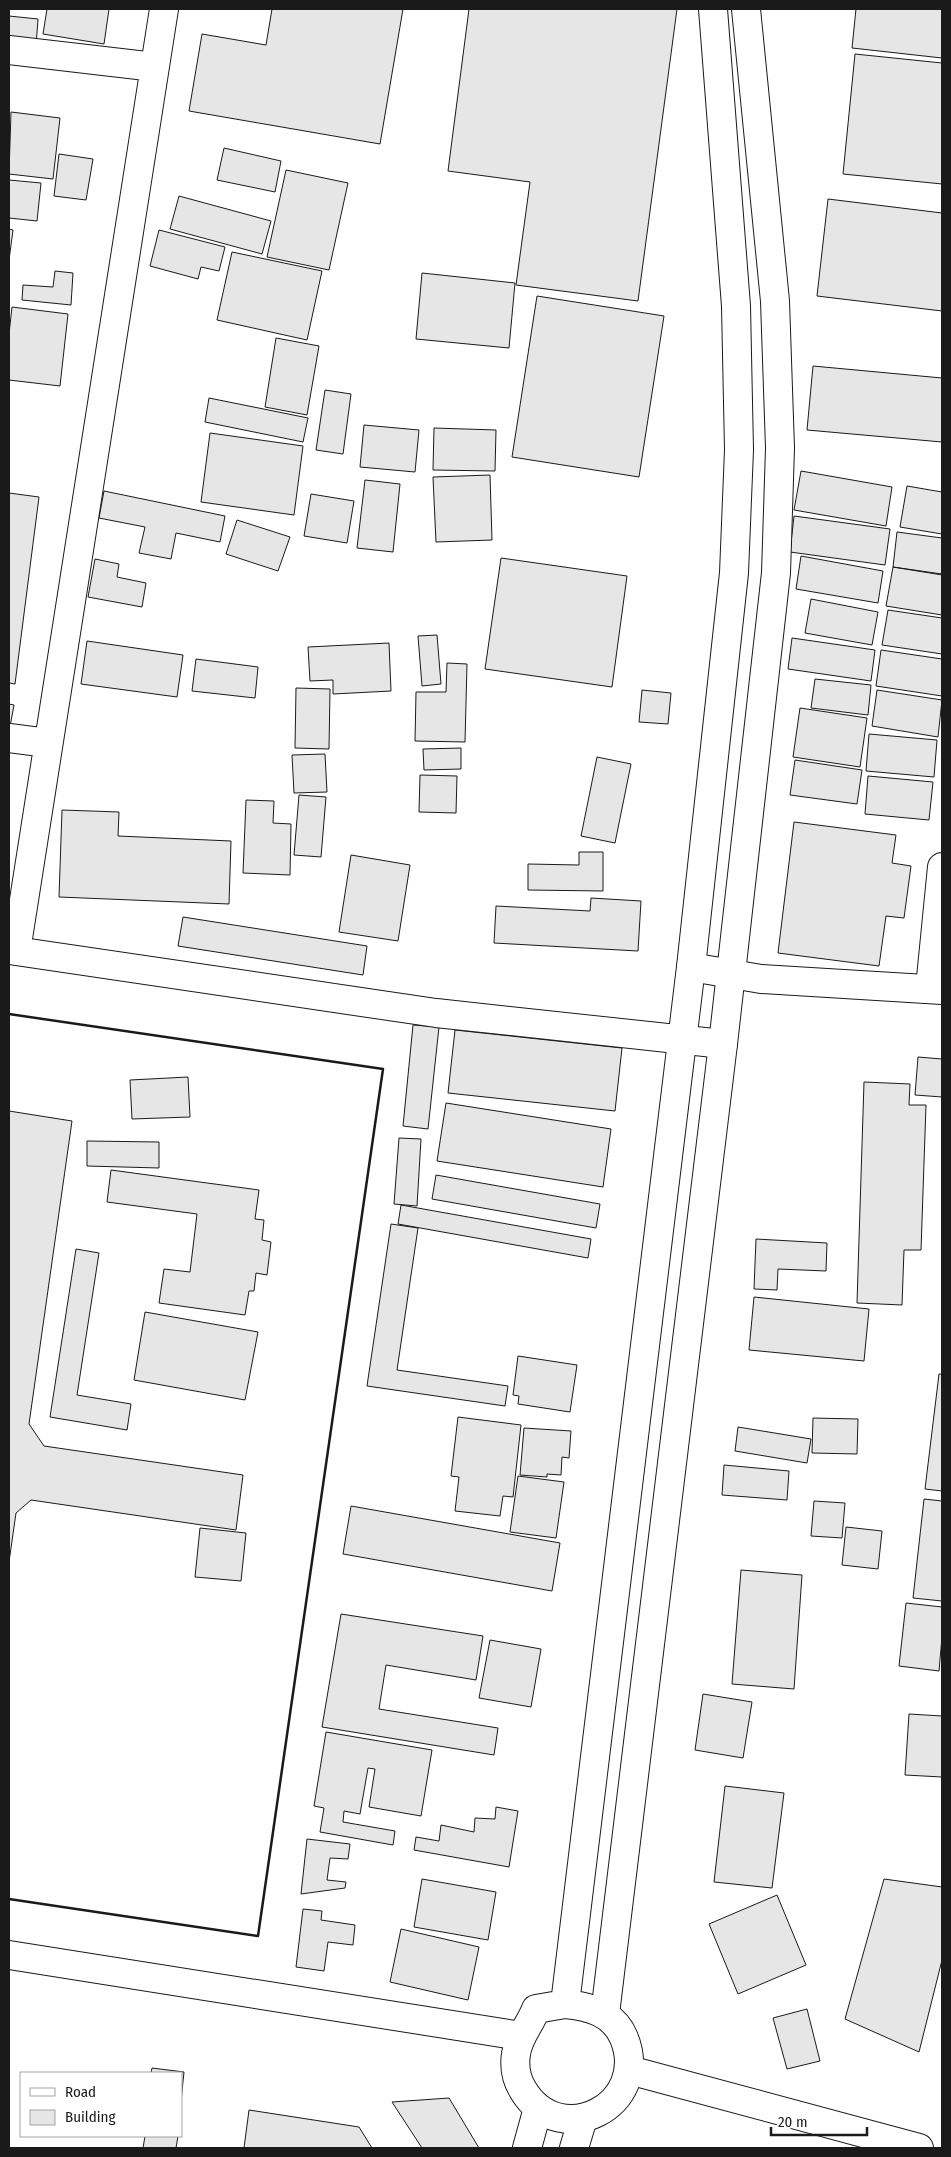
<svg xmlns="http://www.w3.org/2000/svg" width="951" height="2157" viewBox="0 0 951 2157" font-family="'Fira Sans Condensed',sans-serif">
  <rect width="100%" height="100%" fill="#fff"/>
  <path fill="#e6e6e6" stroke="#1a1a1a" d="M 47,9 L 109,9 L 104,44 L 43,34 Z
    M 272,9 L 403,9 L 380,144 L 189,111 L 202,34 L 266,45 Z
    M 469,9 L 677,9 L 638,301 L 516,285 L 530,182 L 448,171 Z
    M 856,9 L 942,9 L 942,58 L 852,48 Z
    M 9,16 L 38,19 L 36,46 L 9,44 Z
    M 855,54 L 942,63 L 942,184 L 843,174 Z
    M 11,112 L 60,118 L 53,179 L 9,174 Z
    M 224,148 L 281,161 L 275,192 L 217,180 Z
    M 59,154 L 93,159 L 86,200 L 54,196 Z
    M 286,170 L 348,183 L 329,270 L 267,257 Z
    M 9,180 L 41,183 L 37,221 L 9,218 Z
    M 179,196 L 271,221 L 262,254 L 170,229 Z
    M 828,199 L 942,213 L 942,311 L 817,296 Z
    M 9,229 L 13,230 L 9,260 Z
    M 159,230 L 225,247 L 219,271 L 201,267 L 198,279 L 150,266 Z
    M 232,252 L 322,271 L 307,340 L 217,320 Z
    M 55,271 L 73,273 L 71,305 L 22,300 L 23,285 L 53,287 Z
    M 422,273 L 515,283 L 509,348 L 416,339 Z
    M 537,296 L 664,316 L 639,477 L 512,457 Z
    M 12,307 L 68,314 L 60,386 L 9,380 L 9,334 Z
    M 276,338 L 319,346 L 307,415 L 265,407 Z
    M 813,366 L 942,378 L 942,442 L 807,430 Z
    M 325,390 L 351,394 L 343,454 L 316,450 Z
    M 209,398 L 308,418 L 303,442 L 205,422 Z
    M 364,425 L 419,430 L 415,472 L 360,467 Z
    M 434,428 L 496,430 L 495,471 L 433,470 Z
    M 210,433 L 303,446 L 294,515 L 201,502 Z
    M 801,471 L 892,487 L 886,526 L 794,510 Z
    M 490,475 L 492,540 L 436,542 L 433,477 Z
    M 365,480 L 400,484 L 393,552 L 357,548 Z
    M 907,486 L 942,492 L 942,534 L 900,527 Z
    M 104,491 L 225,516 L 220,542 L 176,533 L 171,559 L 139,553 L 145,527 L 99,518 Z
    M 9,493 L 39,497 L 15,684 L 9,683 Z
    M 311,494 L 354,501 L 347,543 L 304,536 Z
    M 794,516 L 890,529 L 885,565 L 790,552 Z
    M 237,520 L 290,537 L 278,571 L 226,554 Z
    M 897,532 L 942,538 L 942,574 L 893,567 Z
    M 801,556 L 883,571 L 878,603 L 796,589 Z
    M 501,558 L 627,576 L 612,687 L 485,669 Z
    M 95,559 L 119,564 L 117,577 L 146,583 L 142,607 L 88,597 Z
    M 893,567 L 942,575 L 942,615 L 886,606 Z
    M 811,599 L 878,612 L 872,645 L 805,633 Z
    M 888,610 L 942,618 L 942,654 L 882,645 Z
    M 437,635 L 441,684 L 422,686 L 418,636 Z
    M 792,638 L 875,650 L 871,681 L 788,669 Z
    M 87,641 L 183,655 L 177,697 L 81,684 Z
    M 389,643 L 391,691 L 333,694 L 333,680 L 310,681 L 308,647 Z
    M 881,650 L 942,659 L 942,696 L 876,686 Z
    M 196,659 L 258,667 L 255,698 L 192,691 Z
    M 447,663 L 467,664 L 465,742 L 415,741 L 416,692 L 446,692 Z
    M 815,679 L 871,685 L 868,715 L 811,708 Z
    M 296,688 L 330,689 L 329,749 L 295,748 Z
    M 642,690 L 671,693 L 668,724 L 639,722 Z
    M 877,690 L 942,700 L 938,737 L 872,726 Z
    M 9,704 L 14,705 L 9,732 Z
    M 800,708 L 867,718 L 860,767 L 793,757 Z
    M 869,734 L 937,740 L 934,777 L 866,771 Z
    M 461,748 L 461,769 L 424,770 L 423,749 Z
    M 325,754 L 327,792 L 294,793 L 292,755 Z
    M 597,757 L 631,764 L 615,843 L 581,836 Z
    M 795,760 L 862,770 L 857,804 L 790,795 Z
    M 420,775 L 457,776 L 456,813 L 419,812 Z
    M 868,776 L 933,782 L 929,820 L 865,814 Z
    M 299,795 L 326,797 L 321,857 L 294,855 Z
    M 246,800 L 274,801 L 273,823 L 291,824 L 290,875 L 243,873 Z
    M 62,810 L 119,812 L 118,836 L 231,841 L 229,904 L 59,897 Z
    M 794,822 L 896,835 L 892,863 L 911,866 L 904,918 L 886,916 L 879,966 L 778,953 Z
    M 579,852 L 603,852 L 603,891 L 528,890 L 528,864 L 579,865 Z
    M 351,855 L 410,865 L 398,941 L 339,932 Z
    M 591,898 L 641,901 L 638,951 L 494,943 L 496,906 L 590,911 Z
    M 183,917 L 367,946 L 363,975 L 178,946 Z
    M 413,1025 L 439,1027 L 428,1129 L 403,1126 Z
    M 455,1030 L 622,1048 L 615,1111 L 448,1093 Z
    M 918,1057 L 942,1059 L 942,1097 L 915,1095 Z
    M 188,1077 L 190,1117 L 132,1119 L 130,1080 Z
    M 864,1082 L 910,1084 L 909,1105 L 926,1105 L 921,1250 L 904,1250 L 902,1305 L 857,1303 Z
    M 446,1103 L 611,1129 L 603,1187 L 437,1161 Z
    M 9,1111 L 72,1121 L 29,1424 L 44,1446 L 243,1475 L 236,1530 L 31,1500 L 16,1513 L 9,1562 Z
    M 399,1138 L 421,1139 L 417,1206 L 394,1204 Z
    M 87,1141 L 159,1142 L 159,1168 L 87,1166 Z
    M 111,1170 L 259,1190 L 255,1219 L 264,1220 L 262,1240 L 271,1242 L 267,1275 L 256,1273 L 254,1291 L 249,1291 L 245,1315 L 159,1303 L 164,1269 L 190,1272 L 197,1214 L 107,1202 Z
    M 436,1175 L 600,1204 L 596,1228 L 432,1199 Z
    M 401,1205 L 591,1239 L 588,1258 L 398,1224 Z
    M 391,1224 L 418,1228 L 397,1370 L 508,1386 L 505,1406 L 367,1386 Z
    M 756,1239 L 827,1243 L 826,1271 L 778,1269 L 777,1290 L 754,1289 Z
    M 76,1249 L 99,1253 L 77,1395 L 131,1404 L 127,1430 L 50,1417 Z
    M 754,1297 L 869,1309 L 864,1361 L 749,1350 Z
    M 145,1312 L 258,1332 L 245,1400 L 134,1380 Z
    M 518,1356 L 577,1365 L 570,1412 L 518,1404 L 519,1396 L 513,1395 Z
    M 939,1374 L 942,1374 L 942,1491 L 925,1489 Z
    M 458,1417 L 521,1425 L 513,1497 L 503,1496 L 500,1516 L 455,1511 L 459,1477 L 451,1476 Z
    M 813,1418 L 858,1419 L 857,1454 L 812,1453 Z
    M 738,1427 L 811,1439 L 807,1463 L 735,1451 Z
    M 524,1428 L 571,1431 L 569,1458 L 562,1457 L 561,1475 L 547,1474 L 547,1477 L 520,1475 Z
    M 724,1465 L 789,1471 L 787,1500 L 722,1495 Z
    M 518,1476 L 564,1482 L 556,1538 L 510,1532 Z
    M 924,1499 L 942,1501 L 942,1601 L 913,1598 Z
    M 814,1501 L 845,1503 L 842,1538 L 811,1536 Z
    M 351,1506 L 560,1543 L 552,1591 L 343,1554 Z
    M 846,1527 L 882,1531 L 878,1569 L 842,1565 Z
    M 200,1528 L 246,1533 L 241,1581 L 195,1577 Z
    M 741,1570 L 802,1575 L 794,1689 L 732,1684 Z
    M 906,1603 L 942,1607 L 942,1637 L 939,1671 L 899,1666 Z
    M 341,1614 L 483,1636 L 476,1680 L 386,1665 L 379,1709 L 498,1728 L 494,1755 L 322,1727 Z
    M 490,1640 L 541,1649 L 531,1707 L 479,1698 Z
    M 703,1694 L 752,1702 L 743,1758 L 695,1750 Z
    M 909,1714 L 942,1716 L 942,1777 L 905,1775 Z
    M 326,1732 L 432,1750 L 421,1816 L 369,1807 L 375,1769 L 368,1768 L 360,1814 L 344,1811 L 343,1822 L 395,1831 L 393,1845 L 320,1832 L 324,1808 L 314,1806 Z
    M 725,1786 L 784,1793 L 772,1888 L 714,1882 Z
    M 496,1807 L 518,1811 L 509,1867 L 414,1850 L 416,1837 L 439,1841 L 441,1825 L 474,1832 L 475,1818 L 495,1819 Z
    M 307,1839 L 350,1844 L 348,1859 L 330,1858 L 327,1880 L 346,1882 L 345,1888 L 301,1894 Z
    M 422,1879 L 496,1892 L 488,1940 L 414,1927 Z
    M 884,1879 L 942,1887 L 942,1960 L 919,2052 L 845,2019 Z
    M 777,1895 L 806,1965 L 738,1994 L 709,1924 Z
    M 303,1909 L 322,1911 L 321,1920 L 355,1925 L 353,1945 L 328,1942 L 324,1971 L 296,1967 Z
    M 401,1929 L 479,1947 L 468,2000 L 390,1982 Z
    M 807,2009 L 820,2061 L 787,2069 L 773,2018 Z
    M 152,2068 L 184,2072 L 181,2101 L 181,2073 L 151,2073 Z
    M 449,2098 L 479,2148 L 422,2148 L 392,2102 Z
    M 249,2110 L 359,2127 L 372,2148 L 244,2148 Z
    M 145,2136 L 178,2136 L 176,2148 L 143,2148 Z"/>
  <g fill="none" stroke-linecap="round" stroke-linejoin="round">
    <g stroke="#1a1a1a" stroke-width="30">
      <path id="minor" d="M 9,50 L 155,67
        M 9,738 L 48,743
        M 9,950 L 436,1013 L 723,1044
        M 16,951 L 164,9
        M 691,967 L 761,979 L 942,990
        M 930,988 L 942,867
        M 527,2148 L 538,2108
        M 574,2148 L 583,2118"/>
    </g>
    <g stroke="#1a1a1a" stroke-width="30">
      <path id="major" d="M 9,1955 L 521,2036
        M 565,2004 L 691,967 L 734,573 L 739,450 L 736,306 L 713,9
        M 565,2004 C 589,2006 614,2013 624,2038 C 651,2105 560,2152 523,2090 C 516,2079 514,2067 516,2054 C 518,2037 530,2025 536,2009 Z
        M 605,2014 L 723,1044 L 776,573 L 780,448 L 775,301 L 746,9
        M 629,2070 L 919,2148"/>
    </g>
    <use href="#minor" stroke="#fff" stroke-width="28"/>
    <use href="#major" stroke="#fff" stroke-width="28"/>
    <path stroke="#1a1a1a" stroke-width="2.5" d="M 9,1014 L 383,1069 L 258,1936 L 9,1899"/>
  </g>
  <rect width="951" height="2157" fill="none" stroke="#1a1a1a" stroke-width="20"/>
  <rect x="20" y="2072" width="162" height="65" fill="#ffffff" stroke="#a3a3a3"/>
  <rect x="30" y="2088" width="25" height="8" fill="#ffffff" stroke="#a3a3a3"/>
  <text x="65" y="2097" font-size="15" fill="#1a1a1a">Road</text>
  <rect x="30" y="2110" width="25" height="15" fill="#e6e6e6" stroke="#a3a3a3"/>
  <text x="65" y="2122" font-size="15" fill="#1a1a1a">Building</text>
  <path d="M771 2127v8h96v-8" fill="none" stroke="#1a1a1a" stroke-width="2.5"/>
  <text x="778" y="2127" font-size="15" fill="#1a1a1a" stroke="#ffffff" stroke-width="4" paint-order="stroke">20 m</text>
</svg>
